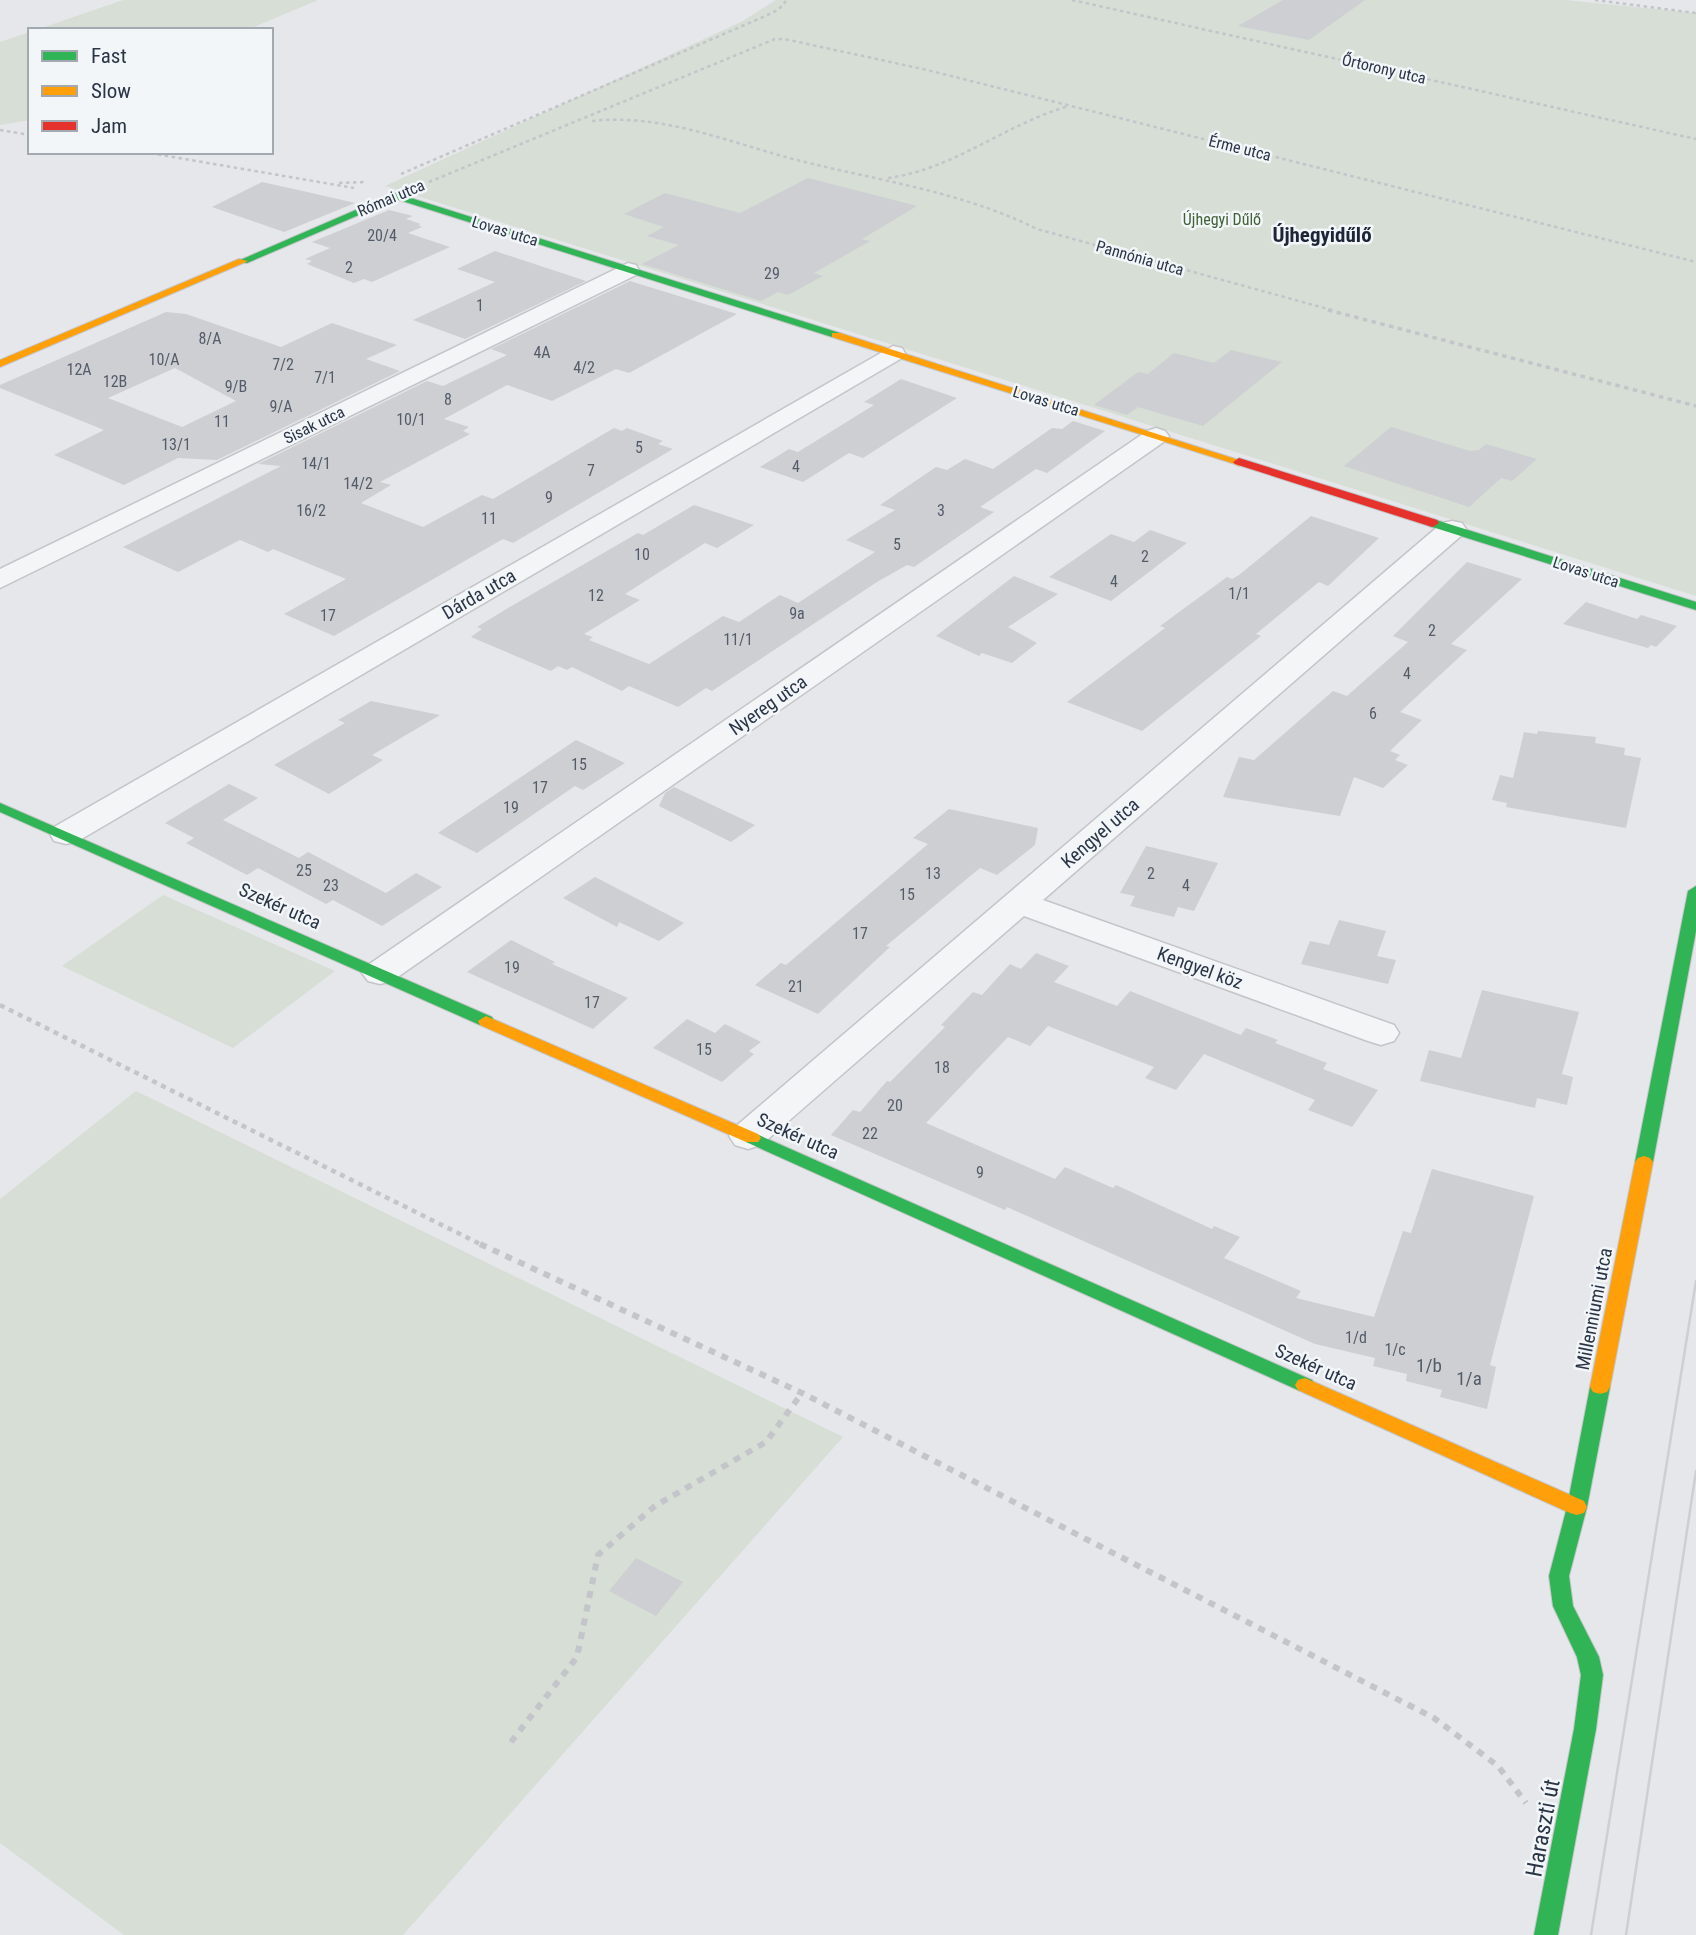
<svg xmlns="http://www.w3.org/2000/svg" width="1696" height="1935" viewBox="0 0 1696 1935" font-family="'Roboto Condensed',sans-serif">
  <rect width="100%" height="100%" fill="#e5e7ea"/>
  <path fill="#d6ded5" d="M 123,0 L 318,0 L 247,30 L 36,30 Z
    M 776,0 L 1565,0 L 1696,13 L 1696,596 L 385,186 L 741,22 Z
    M 30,32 L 30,120 L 0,125 L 0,42 Z
    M 163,895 L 335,971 L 233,1048 L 62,966 Z
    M 136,1091 L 843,1437 L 403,1935 L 124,1935 L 0,1843 L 0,1199 Z"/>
  <path fill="#cdcfd3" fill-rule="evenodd" d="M 1283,0 L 1365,0 L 1309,40 L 1238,26 Z
    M 808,178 L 917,206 L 862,239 L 870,241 L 814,273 L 823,276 L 788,295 L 778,292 L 761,301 L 642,264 L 679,245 L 647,236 L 664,227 L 624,214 L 665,193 L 740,213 Z
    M 262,182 L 303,191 L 355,203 L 284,232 L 212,207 Z
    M 389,210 L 413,216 L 406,219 L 421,224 L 418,225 L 422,227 L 408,233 L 450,247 L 372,282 L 364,279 L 354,283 L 307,264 L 312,261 L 305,259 L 330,248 L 312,242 Z
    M 495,251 L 586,281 L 465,339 L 413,320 L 495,282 L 457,269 Z
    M 630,281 L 737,314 L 629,373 L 616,369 L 552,401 L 507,385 L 444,419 L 469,427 L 463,431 L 470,434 L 380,482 L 391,485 L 361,503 L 423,527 L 482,495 L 493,499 L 614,428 L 622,431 L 627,428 L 663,441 L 658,444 L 673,449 L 513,543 L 503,539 L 334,636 L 284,614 L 346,579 L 273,549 L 268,552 L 240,540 L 178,572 L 123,547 L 281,466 L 258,464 L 427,381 L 443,386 L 507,355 L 491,349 Z
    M 166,312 L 186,314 L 281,347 L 332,323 L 397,345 L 366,359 L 400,371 L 217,460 L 178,458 L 124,485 L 54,455 L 104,430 L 0,388 L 0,385 ZM 175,368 L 236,401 L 182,427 L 108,398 Z
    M 1231,350 L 1282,362 L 1203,426 L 1138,407 L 1127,415 L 1094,405 L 1138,372 L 1148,374 L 1174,353 L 1214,363 Z
    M 901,379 L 957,398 L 863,458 L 849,453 L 803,482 L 760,467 L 789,449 L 798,452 L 874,405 L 864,402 Z
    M 1073,421 L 1105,431 L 1047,473 L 1036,469 L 980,507 L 994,512 L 914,567 L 907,565 L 877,582 L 712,691 L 706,688 L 678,707 L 629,686 L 622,691 L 572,667 L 567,670 L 558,666 L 551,671 L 471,637 L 482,629 L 477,627 L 508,608 L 638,533 L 643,535 L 694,505 L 754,525 L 717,548 L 705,543 L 625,594 L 640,600 L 584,634 L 593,637 L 589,640 L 649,664 L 723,616 L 739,622 L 780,595 L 798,603 L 875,552 L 846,540 L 895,510 L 880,505 L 936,467 L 947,470 L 965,459 L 993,469 L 1052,428 L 1062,429 Z
    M 1391,427 L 1470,451 L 1479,450 L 1486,444 L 1537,459 L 1512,481 L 1501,478 L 1469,507 L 1344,466 Z
    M 1311,516 L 1379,538 L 1328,586 L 1319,582 L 1256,634 L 1261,636 L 1142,731 L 1067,702 L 1165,628 L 1160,626 L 1227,577 L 1232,579 L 1239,575 Z
    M 1150,530 L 1187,543 L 1111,601 L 1049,577 L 1111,534 L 1134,542 Z
    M 1467,562 L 1522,579 L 1451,644 L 1467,650 L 1400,712 L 1422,720 L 1390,751 L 1400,755 L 1395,760 L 1408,765 L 1383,788 L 1354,777 L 1340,816 L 1223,797 L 1239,757 L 1254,760 L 1333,691 L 1347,696 L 1408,642 L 1393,636 Z
    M 1014,576 L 1058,594 L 1008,627 L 1037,643 L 1012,663 L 982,653 L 979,656 L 936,636 Z
    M 1586,602 L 1637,619 L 1641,615 L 1677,626 L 1656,647 L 1651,645 L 1648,648 L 1563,624 Z
    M 371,701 L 440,715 L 372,755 L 383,760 L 329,794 L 274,765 L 345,723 L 338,720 Z
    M 1538,731 L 1596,737 L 1595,743 L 1625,748 L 1624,755 L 1641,758 L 1626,828 L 1506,807 L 1507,803 L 1492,800 L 1500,775 L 1513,778 L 1524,732 L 1537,734 Z
    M 576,740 L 625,763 L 583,790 L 575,786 L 477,853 L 438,833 Z
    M 229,784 L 258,798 L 223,820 L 299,858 L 308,852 L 386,893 L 416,873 L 442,887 L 382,926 L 333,900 L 326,904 L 258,868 L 247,875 L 186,843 L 194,838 L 165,823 Z
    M 674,787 L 755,825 L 731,842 L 659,806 L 665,793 Z
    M 949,809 L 1038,828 L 1035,845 L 997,875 L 980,868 L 886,946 L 890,947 L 818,1014 L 755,985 L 781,963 L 786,965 L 928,844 L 913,838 Z
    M 1146,846 L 1218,863 L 1194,911 L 1178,907 L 1174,917 L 1130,906 L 1135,896 L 1120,893 Z
    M 595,877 L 684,923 L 659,941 L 619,922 L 617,927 L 563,898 Z
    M 1339,920 L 1386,931 L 1377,956 L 1396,960 L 1388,984 L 1301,964 L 1310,941 L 1329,945 Z
    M 511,940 L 555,962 L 552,964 L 628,998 L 593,1029 L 467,972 Z
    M 1036,953 L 1069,966 L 1054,982 L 1117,1006 L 1130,991 L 1241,1035 L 1246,1028 L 1278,1040 L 1275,1043 L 1327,1063 L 1323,1069 L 1378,1090 L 1352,1127 L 1308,1110 L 1315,1100 L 1204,1054 L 1176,1090 L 1145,1078 L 1154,1067 L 1048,1026 L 1030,1046 L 1008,1037 L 926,1123 L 1055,1179 L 1065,1167 L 1113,1188 L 1116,1185 L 1212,1229 L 1214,1226 L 1240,1237 L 1224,1258 L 1301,1291 L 1296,1298 L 1374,1317 L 1403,1231 L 1411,1233 L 1432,1169 L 1534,1196 L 1490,1365 L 1496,1367 L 1487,1409 L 1440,1397 L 1442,1390 L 1406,1381 L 1407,1374 L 1373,1366 L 1375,1358 L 1315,1344 L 1007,1207 L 1005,1210 L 831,1135 L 853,1110 L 860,1112 L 887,1081 L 890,1082 L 945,1027 L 941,1025 L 973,992 L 982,995 L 1010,964 L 1021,969 Z
    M 1482,990 L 1579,1012 L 1562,1074 L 1573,1077 L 1567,1105 L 1537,1098 L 1535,1108 L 1420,1081 L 1429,1050 L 1461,1058 Z
    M 687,1019 L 715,1033 L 725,1024 L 761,1042 L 749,1051 L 754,1054 L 722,1082 L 653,1048 Z
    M 636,1558 L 683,1582 L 656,1616 L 609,1591 Z"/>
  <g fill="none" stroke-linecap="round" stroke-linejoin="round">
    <g stroke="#c3c5c8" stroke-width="3">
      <path id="street" d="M 628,263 L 636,265 L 639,270 L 636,275 L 0,588 L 0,569 Z
        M 893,346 L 902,348 L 905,353 L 902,358 L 78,841 L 66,844 L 54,841 L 50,834 L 54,827 Z
        M 1156,428 L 1165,431 L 1169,436 L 1165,441 L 392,981 L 380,984 L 368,981 L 362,973 L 368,965 L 1147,431 Z
        M 1452,521 L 1462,523 L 1466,529 L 1462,535 L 1043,900 L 1394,1025 L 1399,1033 L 1394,1041 L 1381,1045 L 1368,1041 L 1024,916 L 761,1145 L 748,1149 L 735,1145 L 729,1136 L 735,1127 L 1442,523 Z"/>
    </g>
    <g stroke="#c3c5c8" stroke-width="2">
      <path id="fast" d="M 395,193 L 840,333 L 841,335 L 832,337 L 396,199 L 247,263 L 238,261 Z
        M 1433,519 L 1696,602 L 1696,610 L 1429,526 L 1427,523 Z
        M 0,803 L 492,1017 L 494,1021 L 492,1025 L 480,1025 L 0,812 Z
        M 1696,886 L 1696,931 L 1653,1162 L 1650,1166 L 1638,1166 L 1635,1162 L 1688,891 Z
        M 752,1132 L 1312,1380 L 1315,1385 L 1312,1390 L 1305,1392 L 1298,1390 L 746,1142 L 743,1138 L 746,1134 Z
        M 1600,1380 L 1607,1382 L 1610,1387 L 1587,1507 L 1569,1576 L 1573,1606 L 1599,1657 L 1603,1675 L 1596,1729 L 1558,1935 L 1534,1935 L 1574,1729 L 1581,1675 L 1577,1657 L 1553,1606 L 1549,1576 L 1567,1507 L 1590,1387 L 1593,1382 Z"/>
    </g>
    <g stroke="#c3c5c8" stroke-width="2">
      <path id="slow" d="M 239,259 L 248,261 L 0,367 L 0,360 Z
        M 832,333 L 840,333 L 1245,462 L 1239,466 L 1235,464 L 832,337 Z
        M 486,1016 L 758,1134 L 761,1138 L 758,1142 L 746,1142 L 480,1025 L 478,1021 Z
        M 1644,1156 L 1650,1158 L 1653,1162 L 1610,1387 L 1607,1392 L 1600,1394 L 1593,1392 L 1590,1387 L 1635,1162 L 1638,1158 Z
        M 1305,1378 L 1584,1501 L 1587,1507 L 1584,1513 L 1577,1515 L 1570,1513 L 1298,1390 L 1295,1385 L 1298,1380 Z"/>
    </g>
    <g stroke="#c3c5c8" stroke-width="2">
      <path id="jam" d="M 1239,458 L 1437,520 L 1439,523 L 1433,527 L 1429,526 L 1235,464 L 1233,462 Z"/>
    </g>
    <path stroke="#c3c5ca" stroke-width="2.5" stroke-dasharray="3.5 3.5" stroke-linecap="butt" d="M 1072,0 L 1696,139
      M 1595,0 L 1696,13
      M 592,121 C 665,113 732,144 801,161 C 880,181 963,192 1037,229 L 1335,311
      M 0,130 L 30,135
      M 144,152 L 354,188
      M 401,174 L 763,17 L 778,10 L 786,1
      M 888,178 C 955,169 1005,124 1069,106
      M 429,182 L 775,39 L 784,39 L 923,69 L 1696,262
      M 339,183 L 365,182"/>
    <path stroke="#c3c5ca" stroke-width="3.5" stroke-dasharray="4.5 4.5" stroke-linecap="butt" d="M 1328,310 L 1696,406"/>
    <path stroke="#c3c5ca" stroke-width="4.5" stroke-dasharray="5 5" stroke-linecap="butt" d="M 0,1005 L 484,1246"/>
    <path stroke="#c3c5ca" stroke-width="6" stroke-dasharray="7 7" stroke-linecap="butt" d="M 480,1244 L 802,1393 L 1434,1718 L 1498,1766 L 1526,1803
      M 511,1742 L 577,1657 L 598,1555 L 655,1506 L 766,1442 L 802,1393"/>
    <use href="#street" fill="#f4f5f7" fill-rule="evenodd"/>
    <use href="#fast" fill="#30b455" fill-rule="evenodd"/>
    <use href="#slow" fill="#ff9f0a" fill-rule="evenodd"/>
    <use href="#jam" fill="#e5322d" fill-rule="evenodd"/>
    <path stroke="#cdcfd2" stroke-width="2.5" d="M 1591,1935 L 1696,1281
      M 1626,1935 L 1696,1471"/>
  </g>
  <g text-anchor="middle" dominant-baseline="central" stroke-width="5" stroke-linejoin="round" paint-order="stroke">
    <g font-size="16" fill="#2a3546" stroke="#f3f6f9">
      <text transform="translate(1384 69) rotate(13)">Őrtorony utca</text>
      <text transform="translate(1240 148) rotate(14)">Érme utca</text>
      <text transform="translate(391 198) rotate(-23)">Római utca</text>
      <text transform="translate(505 231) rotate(17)">Lovas utca</text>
      <text transform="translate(1140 258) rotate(16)">Pannónia utca</text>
      <text transform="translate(1046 401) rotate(17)">Lovas utca</text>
      <text transform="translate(314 425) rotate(-26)">Sisak utca</text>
      <text transform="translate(1586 572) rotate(18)">Lovas utca</text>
    </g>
    <g font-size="16" fill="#406236" stroke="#f3f6f9">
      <text x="1222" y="219">Újhegyi Dűlő</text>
    </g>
    <g font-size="16" fill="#545c6a">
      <text x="382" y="235">20/4</text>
      <text x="349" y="267">2</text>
      <text x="772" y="273">29</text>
      <text x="480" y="305">1</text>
      <text x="210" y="338">8/A</text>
      <text x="542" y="352">4A</text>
      <text x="164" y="359">10/A</text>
      <text x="283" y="364">7/2</text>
      <text x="584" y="367">4/2</text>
      <text x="79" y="369">12A</text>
      <text x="325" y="377">7/1</text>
      <text x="115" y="381">12B</text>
      <text x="236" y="386">9/B</text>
      <text x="448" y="399">8</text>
      <text x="281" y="406">9/A</text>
      <text x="411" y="419">10/1</text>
      <text x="222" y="421">11</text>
      <text x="176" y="444">13/1</text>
      <text x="639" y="447">5</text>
      <text x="316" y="463">14/1</text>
      <text x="796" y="466">4</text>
      <text x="591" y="470">7</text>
      <text x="358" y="483">14/2</text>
      <text x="549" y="497">9</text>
      <text x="311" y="510">16/2</text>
      <text x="941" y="510">3</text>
      <text x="489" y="518">11</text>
      <text x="897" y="544">5</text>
      <text x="642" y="554">10</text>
      <text x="1145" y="556">2</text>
      <text x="1114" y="581">4</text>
      <text x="1239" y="593">1/1</text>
      <text x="596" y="595">12</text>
      <text x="797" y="613">9a</text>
      <text x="328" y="615">17</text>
      <text x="1432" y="630">2</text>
      <text x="738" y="639">11/1</text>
      <text x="1407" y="673">4</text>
      <text x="1373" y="713">6</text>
      <text x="579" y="764">15</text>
      <text x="540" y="787">17</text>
      <text x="511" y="807">19</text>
      <text x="304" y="870">25</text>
      <text x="933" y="873">13</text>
      <text x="1151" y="873">2</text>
      <text x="331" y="885">23</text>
      <text x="1186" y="885">4</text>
      <text x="907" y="894">15</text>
      <text x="860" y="933">17</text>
      <text x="512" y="967">19</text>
      <text x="796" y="986">21</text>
      <text x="592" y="1002">17</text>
      <text x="704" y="1049">15</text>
      <text x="942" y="1067">18</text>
      <text x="895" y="1105">20</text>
      <text x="870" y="1133">22</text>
      <text x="980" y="1172">9</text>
      <text x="1356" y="1337">1/d</text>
      <text x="1395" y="1349">1/c</text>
    </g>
    <g font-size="19" fill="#2a3546" stroke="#f3f6f9">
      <text transform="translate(479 594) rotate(-30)">Dárda utca</text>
      <text transform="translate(768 705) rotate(-35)">Nyereg utca</text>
      <text transform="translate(1100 833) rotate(-41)">Kengyel utca</text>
      <text transform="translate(280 906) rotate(24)">Szekér utca</text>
      <text transform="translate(1200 968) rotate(20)">Kengyel köz</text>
      <text transform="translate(798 1136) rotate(24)">Szekér utca</text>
      <text transform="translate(1594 1309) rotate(-79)">Millenniumi utca</text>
      <text transform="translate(1316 1367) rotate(24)">Szekér utca</text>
    </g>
    <g font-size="19" fill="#545c6a">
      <text x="1429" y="1365">1/b</text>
      <text x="1469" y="1378">1/a</text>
    </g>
    <g font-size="21" font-weight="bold" fill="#1c2637" stroke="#f3f6f9">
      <text x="1322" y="235">Újhegyidűlő</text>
    </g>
    <g font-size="23" fill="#2a3546" stroke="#f3f6f9">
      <text transform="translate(1543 1828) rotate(-79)">Haraszti út</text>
    </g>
  </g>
  <rect x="28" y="28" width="245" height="126" fill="#f3f6f9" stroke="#a3a9b1" stroke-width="2"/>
  <rect x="42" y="51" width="35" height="10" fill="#30b455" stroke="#a3a9b1" stroke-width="2"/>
  <text x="91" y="63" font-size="21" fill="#2a3546">Fast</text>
  <rect x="42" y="86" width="35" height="10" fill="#ff9f0a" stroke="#a3a9b1" stroke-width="2"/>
  <text x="91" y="98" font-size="21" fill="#2a3546">Slow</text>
  <rect x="42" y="121" width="35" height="10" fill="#e5322d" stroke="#a3a9b1" stroke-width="2"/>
  <text x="91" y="133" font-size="21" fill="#2a3546">Jam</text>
</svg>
